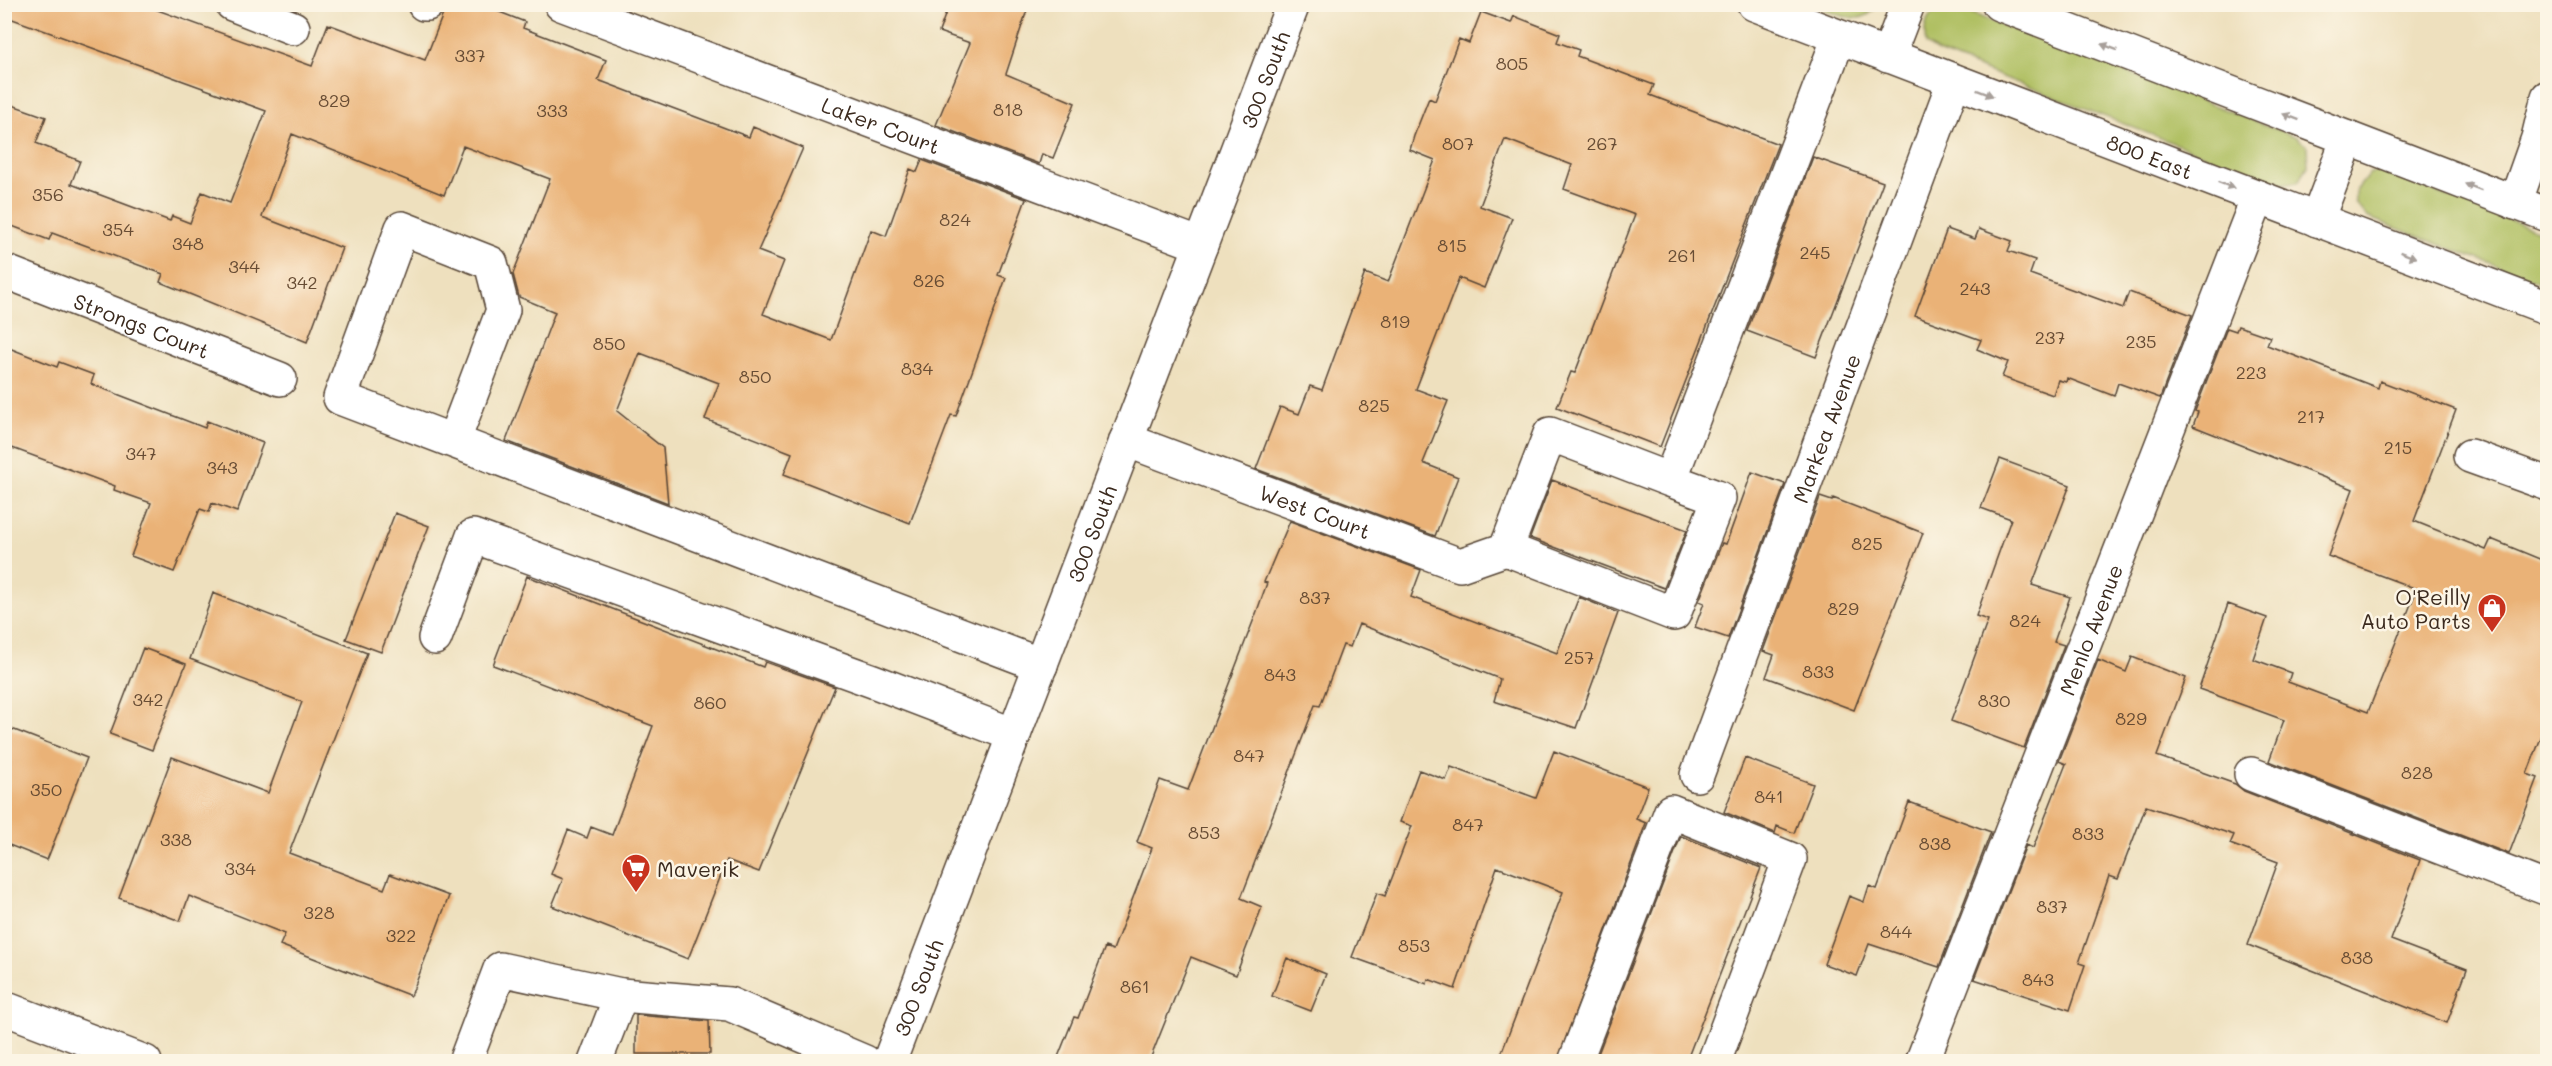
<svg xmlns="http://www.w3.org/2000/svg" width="2552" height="1066" viewBox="0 0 2552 1066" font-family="Mali,sans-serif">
  <rect width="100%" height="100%" fill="#fcf5e5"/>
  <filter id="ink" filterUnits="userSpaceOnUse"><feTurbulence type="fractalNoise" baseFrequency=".0167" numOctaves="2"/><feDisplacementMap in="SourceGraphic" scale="12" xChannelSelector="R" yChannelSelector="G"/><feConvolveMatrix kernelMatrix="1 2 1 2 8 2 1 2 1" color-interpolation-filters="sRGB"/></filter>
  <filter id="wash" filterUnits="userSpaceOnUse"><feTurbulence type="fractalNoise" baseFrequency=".008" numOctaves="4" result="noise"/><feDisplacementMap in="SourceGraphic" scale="24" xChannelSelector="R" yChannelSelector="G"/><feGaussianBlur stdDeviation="1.35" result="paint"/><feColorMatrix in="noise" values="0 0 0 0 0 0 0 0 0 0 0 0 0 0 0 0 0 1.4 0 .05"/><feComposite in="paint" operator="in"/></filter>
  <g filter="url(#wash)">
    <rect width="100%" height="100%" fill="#eee0be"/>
    <path fill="#b0c063" stroke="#767540" stroke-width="1.5" d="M 1813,5 L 1877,4 L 1877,5 C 1862,30 1835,13 1813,5 Z
      M 1952,6 L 2297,137 L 2307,146 L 2308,166 L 2298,182 L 2279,184 L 1938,52 L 1926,44 C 1922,22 1929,9 1952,6 Z
      M 2381,171 L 2547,234 L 2547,285 L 2367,217 L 2355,203 L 2355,192 L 2370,173 Z"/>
    <g id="blocks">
      <path fill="#eab277" d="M 4,4 L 141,4 L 312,66 L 328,24 L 425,60 L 447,4 L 479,4 L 525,22 L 523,28 L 606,60 L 598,80 L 749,137 L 753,127 L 803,148 L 758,251 L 784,261 L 763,314 L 831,340 L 871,230 L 886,236 L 910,169 L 917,172 L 922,160 L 1026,199 L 998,275 L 1006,278 L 956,416 L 951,415 L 910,523 L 784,474 L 792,453 L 705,419 L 719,383 L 640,353 L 617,411 L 663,448 L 668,503 L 506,441 L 555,312 L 519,297 L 513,274 L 550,179 L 463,146 L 444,195 L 292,134 L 262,217 L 342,248 L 307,342 L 160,282 L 163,274 L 52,233 L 49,240 L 4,223 L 4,102 L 46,117 L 36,143 L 80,161 L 71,184 L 170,221 L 172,216 L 190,223 L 202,192 L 230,203 L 266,111 L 4,16 Z
        M 949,4 L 1029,4 L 1006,74 L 1075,103 L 1053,158 L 1042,154 L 1039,164 L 936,125 L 970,43 L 939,32 Z
        M 1481,12 L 1511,23 L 1514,16 L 1560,34 L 1557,42 L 1579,50 L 1577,56 L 1654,85 L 1650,95 L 1778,144 L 1660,447 L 1557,407 L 1571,372 L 1575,373 L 1635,215 L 1564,189 L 1572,165 L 1505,139 L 1480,206 L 1512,218 L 1484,288 L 1459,278 L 1416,389 L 1448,401 L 1423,463 L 1458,477 L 1435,536 L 1256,469 L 1280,407 L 1299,414 L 1310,386 L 1322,390 L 1365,273 L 1388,282 L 1435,160 L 1410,150 L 1414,136 L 1429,98 L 1435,101 L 1459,39 L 1469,43 Z
        M 1813,157 L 1883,182 L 1816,357 L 1747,331 Z
        M 1947,229 L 1975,239 L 1979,229 L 2012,241 L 2008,251 L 2035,260 L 2030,274 L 2123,308 L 2129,292 L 2192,315 L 2160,398 L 2118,383 L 2114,396 L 2067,378 L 2066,382 L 2058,380 L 2053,395 L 2002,377 L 2008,362 L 1977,349 L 1981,340 L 1915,316 Z
        M 2238,326 L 2270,337 L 2267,345 L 2378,388 L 2380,381 L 2456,410 L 2414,521 L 2486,550 L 2491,539 L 2547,562 L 2547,722 L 2527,774 L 2538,778 L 2509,854 L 2269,761 L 2284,720 L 2199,689 L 2228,604 L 2267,618 L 2253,659 L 2291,673 L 2288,682 L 2368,712 L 2417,589 L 2328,556 L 2353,489 L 2193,426 L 2198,412 L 2195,411 L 2227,328 L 2236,331 Z
        M 4,346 L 57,367 L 59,362 L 94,375 L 91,384 L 205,428 L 207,421 L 263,443 L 237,512 L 212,503 L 209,512 L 200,509 L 174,572 L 131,556 L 151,503 L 114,490 L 115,486 L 4,445 Z
        M 2000,459 L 2070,485 L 2032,585 L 2070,597 L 2054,642 L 2064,645 L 2024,748 L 1951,721 L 1988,620 L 1976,616 L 2011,519 L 1981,508 Z
        M 1752,472 L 1785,484 L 1728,638 L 1695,627 L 1704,603 L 1699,601 L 1722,543 L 1726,544 Z
        M 1552,480 L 1687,530 L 1664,588 L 1530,538 Z
        M 1820,497 L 1832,501 L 1833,498 L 1923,533 L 1854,710 L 1766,677 L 1774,655 L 1763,651 Z
        M 395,513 L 429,526 L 381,652 L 346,639 Z
        M 1290,521 L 1421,570 L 1411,597 L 1557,653 L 1579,597 L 1618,613 L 1576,728 L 1494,701 L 1500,679 L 1359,624 L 1350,647 L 1343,645 L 1320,706 L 1315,705 L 1241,898 L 1262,907 L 1236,975 L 1191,957 L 1149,1062 L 1056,1062 L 1074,1017 L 1078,1018 L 1105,947 L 1113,950 L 1152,848 L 1137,842 L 1160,780 L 1188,790 L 1257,611 L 1267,583 L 1264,582 Z
        M 527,576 L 763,667 L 765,662 L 835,687 L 759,872 L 727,860 L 688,959 L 552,906 L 563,879 L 551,874 L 568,830 L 587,838 L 591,827 L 612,835 L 653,726 L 493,665 Z
        M 213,593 L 367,653 L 289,853 L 384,889 L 390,874 L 449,896 L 411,996 L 280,945 L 285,934 L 189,896 L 180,921 L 119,898 L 172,757 L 268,793 L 302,702 L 190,659 Z
        M 143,648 L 186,664 L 152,750 L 110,734 Z
        M 2132,657 L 2186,678 L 2157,756 L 2235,784 L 2244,791 L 2420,860 L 2391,940 L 2467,969 L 2447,1023 L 2248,945 L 2278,862 L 2230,844 L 2234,835 L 2146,806 L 2118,879 L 2109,876 L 2079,963 L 2085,965 L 2070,1010 L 1974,979 L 2026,845 L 2033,848 L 2066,764 L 2059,761 L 2098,660 L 2126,672 Z
        M 4,726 L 87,758 L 47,860 L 4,843 Z
        M 1554,751 L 1648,787 L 1636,819 L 1646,823 L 1557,1062 L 1498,1062 L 1563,892 L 1497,867 L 1455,989 L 1428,979 L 1427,984 L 1352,957 L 1377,893 L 1385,896 L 1412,826 L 1400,822 L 1419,770 L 1446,780 L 1451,767 L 1536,798 Z
        M 1745,758 L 1813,784 L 1794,833 L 1777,826 L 1775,833 L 1724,812 Z
        M 1909,802 L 1991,832 L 1939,967 L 1869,944 L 1857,976 L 1824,964 L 1849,896 L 1864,902 L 1869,886 L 1877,889 Z
        M 1681,836 L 1761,868 L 1686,1062 L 1595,1062 Z
        M 1287,958 L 1326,974 L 1311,1011 L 1272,996 Z
        M 636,1015 L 709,1021 L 710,1054 L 636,1054 Z"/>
    </g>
  </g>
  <g filter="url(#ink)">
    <use href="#blocks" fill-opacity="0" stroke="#564536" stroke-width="1.5"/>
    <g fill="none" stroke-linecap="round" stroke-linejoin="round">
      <g stroke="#564536" stroke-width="36">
        <g id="minor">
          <path d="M 232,4 L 293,28"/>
          <path d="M 424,4 L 427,4"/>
          <path id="s1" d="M 561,4 L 1201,245"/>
          <path id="s2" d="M 1754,4 L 2548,308"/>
          <path d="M 1999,4 L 2548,215"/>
          <path d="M 1888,56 L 1908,4"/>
          <path d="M 2515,203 L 2538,138 L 2548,97"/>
          <path d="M 2317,220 L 2348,138"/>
          <path id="s3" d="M 4,271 L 280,379"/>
          <path d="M 454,440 L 503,310 L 491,263 L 402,228 L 340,398 L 1041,665"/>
          <path id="s4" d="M 1126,440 L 1460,565 L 1506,549"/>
          <path d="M 2470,456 L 2548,484"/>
          <path d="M 1670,480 L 1550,434 L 1506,549 L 1674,614 L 1719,498 L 1670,480 L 1839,37"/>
          <path d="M 435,638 L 473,536 L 873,681 L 1014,735"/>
          <path d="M 2251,774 L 2548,889"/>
          <path id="s5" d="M 1697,775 L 1954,81"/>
          <path d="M 4,1008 L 145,1062"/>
          <path d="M 465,1062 L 500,969 L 621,995 L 729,1004 L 865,1062"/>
          <path d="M 595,1062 L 621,995"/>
          <path id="s6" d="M 889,1062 L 1293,4"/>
          <path d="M 1575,1062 L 1671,811 L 1790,859 L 1714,1062"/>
          <path id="s7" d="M 1922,1062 L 2258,197"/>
        </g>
      </g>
      <use href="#minor" stroke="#fff" stroke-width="33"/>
    </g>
    <defs><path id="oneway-solid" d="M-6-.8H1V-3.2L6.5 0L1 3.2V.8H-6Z" transform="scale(1.5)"/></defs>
    <g fill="#a79f9a">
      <use href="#oneway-solid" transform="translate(2109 47) rotate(-159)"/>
      <use href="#oneway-solid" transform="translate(1985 93) rotate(21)"/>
      <use href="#oneway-solid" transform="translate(2291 117) rotate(-159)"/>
      <use href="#oneway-solid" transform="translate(2226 185) rotate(21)"/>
      <use href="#oneway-solid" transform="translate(2473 187) rotate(-159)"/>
      <use href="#oneway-solid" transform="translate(2408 255) rotate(21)"/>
    </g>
  </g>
  <defs>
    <g id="shop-pin" transform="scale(1.5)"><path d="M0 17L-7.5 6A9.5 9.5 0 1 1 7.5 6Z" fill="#c8321e" stroke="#fcf5e5"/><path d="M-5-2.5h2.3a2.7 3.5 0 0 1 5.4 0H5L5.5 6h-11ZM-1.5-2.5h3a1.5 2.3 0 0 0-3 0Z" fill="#fff"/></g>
    <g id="supermarket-pin" transform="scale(1.5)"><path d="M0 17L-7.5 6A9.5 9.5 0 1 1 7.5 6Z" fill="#c8321e" stroke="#fcf5e5"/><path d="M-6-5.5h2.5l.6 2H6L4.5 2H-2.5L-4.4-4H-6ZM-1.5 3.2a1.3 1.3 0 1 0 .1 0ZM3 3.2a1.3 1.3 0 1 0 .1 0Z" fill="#fff"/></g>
  </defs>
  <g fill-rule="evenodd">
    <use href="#shop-pin" x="2492" y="608"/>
    <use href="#supermarket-pin" x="636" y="868"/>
  </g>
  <g text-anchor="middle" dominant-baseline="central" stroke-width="5" stroke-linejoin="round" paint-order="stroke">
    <g font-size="18" fill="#674c34">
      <text x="470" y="55">337</text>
      <text x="1512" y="63">805</text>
      <text x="334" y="100">829</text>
      <text x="1008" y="109">818</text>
      <text x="552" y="110">333</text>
      <text x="1458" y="143">807</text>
      <text x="1602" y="143">267</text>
      <text x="48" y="194">356</text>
      <text x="955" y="219">824</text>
      <text x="118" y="229">354</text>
      <text x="188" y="243">348</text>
      <text x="1452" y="245">815</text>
      <text x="1815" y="252">245</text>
      <text x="1682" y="255">261</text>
      <text x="244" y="266">344</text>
      <text x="929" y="280">826</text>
      <text x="302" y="282">342</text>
      <text x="1975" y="288">243</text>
      <text x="1395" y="321">819</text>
      <text x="2050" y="337">237</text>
      <text x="2141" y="341">235</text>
      <text x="609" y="343">850</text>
      <text x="917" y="368">834</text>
      <text x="2251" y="372">223</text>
      <text x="755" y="376">850</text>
      <text x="1374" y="405">825</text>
      <text x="2311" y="416">217</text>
      <text x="2398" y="447">215</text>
      <text x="141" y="453">347</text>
      <text x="222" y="467">343</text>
      <text x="1867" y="543">825</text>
      <text x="1315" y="597">837</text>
      <text x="1843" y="608">829</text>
      <text x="2025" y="620">824</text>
      <text x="1579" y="657">257</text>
      <text x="1818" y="671">833</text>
      <text x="1280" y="674">843</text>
      <text x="148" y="699">342</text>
      <text x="1994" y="700">830</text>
      <text x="710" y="702">860</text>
      <text x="2131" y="718">829</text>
      <text x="1249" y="755">847</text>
      <text x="2417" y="772">828</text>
      <text x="46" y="789">350</text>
      <text x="1769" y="796">841</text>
      <text x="1468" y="824">847</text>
      <text x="1204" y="832">853</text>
      <text x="2088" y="833">833</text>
      <text x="176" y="839">338</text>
      <text x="1935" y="843">838</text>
      <text x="240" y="868">334</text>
      <text x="2052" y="906">837</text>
      <text x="319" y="912">328</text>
      <text x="1896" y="931">844</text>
      <text x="401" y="935">322</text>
      <text x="1414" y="945">853</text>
      <text x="2357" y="957">838</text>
      <text x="2038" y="979">843</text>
      <text x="1135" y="986">861</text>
    </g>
    <g font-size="21" fill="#3b2a1e" stroke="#fcf5e5">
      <text stroke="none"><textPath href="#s6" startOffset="1052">300 South</textPath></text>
      <text stroke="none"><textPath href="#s1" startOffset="342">Laker Court</textPath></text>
      <text stroke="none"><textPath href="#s2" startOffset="424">800 East</textPath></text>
      <text stroke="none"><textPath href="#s3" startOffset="148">Strongs Court</textPath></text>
      <text stroke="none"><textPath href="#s5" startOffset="370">Markea Avenue</textPath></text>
      <text stroke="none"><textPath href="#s4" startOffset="202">West Court</textPath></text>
      <text stroke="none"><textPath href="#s6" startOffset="566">300 South</textPath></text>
      <text stroke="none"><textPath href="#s7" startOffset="464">Menlo Avenue</textPath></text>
      <text stroke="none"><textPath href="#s6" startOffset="80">300 South</textPath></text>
    </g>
    <g font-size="21" fill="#3b2a1e" stroke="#fcf5e5" text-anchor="end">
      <text x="2471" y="596">O'Reilly<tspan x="2471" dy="24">Auto Parts</tspan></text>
      <text x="657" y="868" text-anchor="start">Maverik</text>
    </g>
  </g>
  <rect width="2552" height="1066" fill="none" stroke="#fcf5e5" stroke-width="24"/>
</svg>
